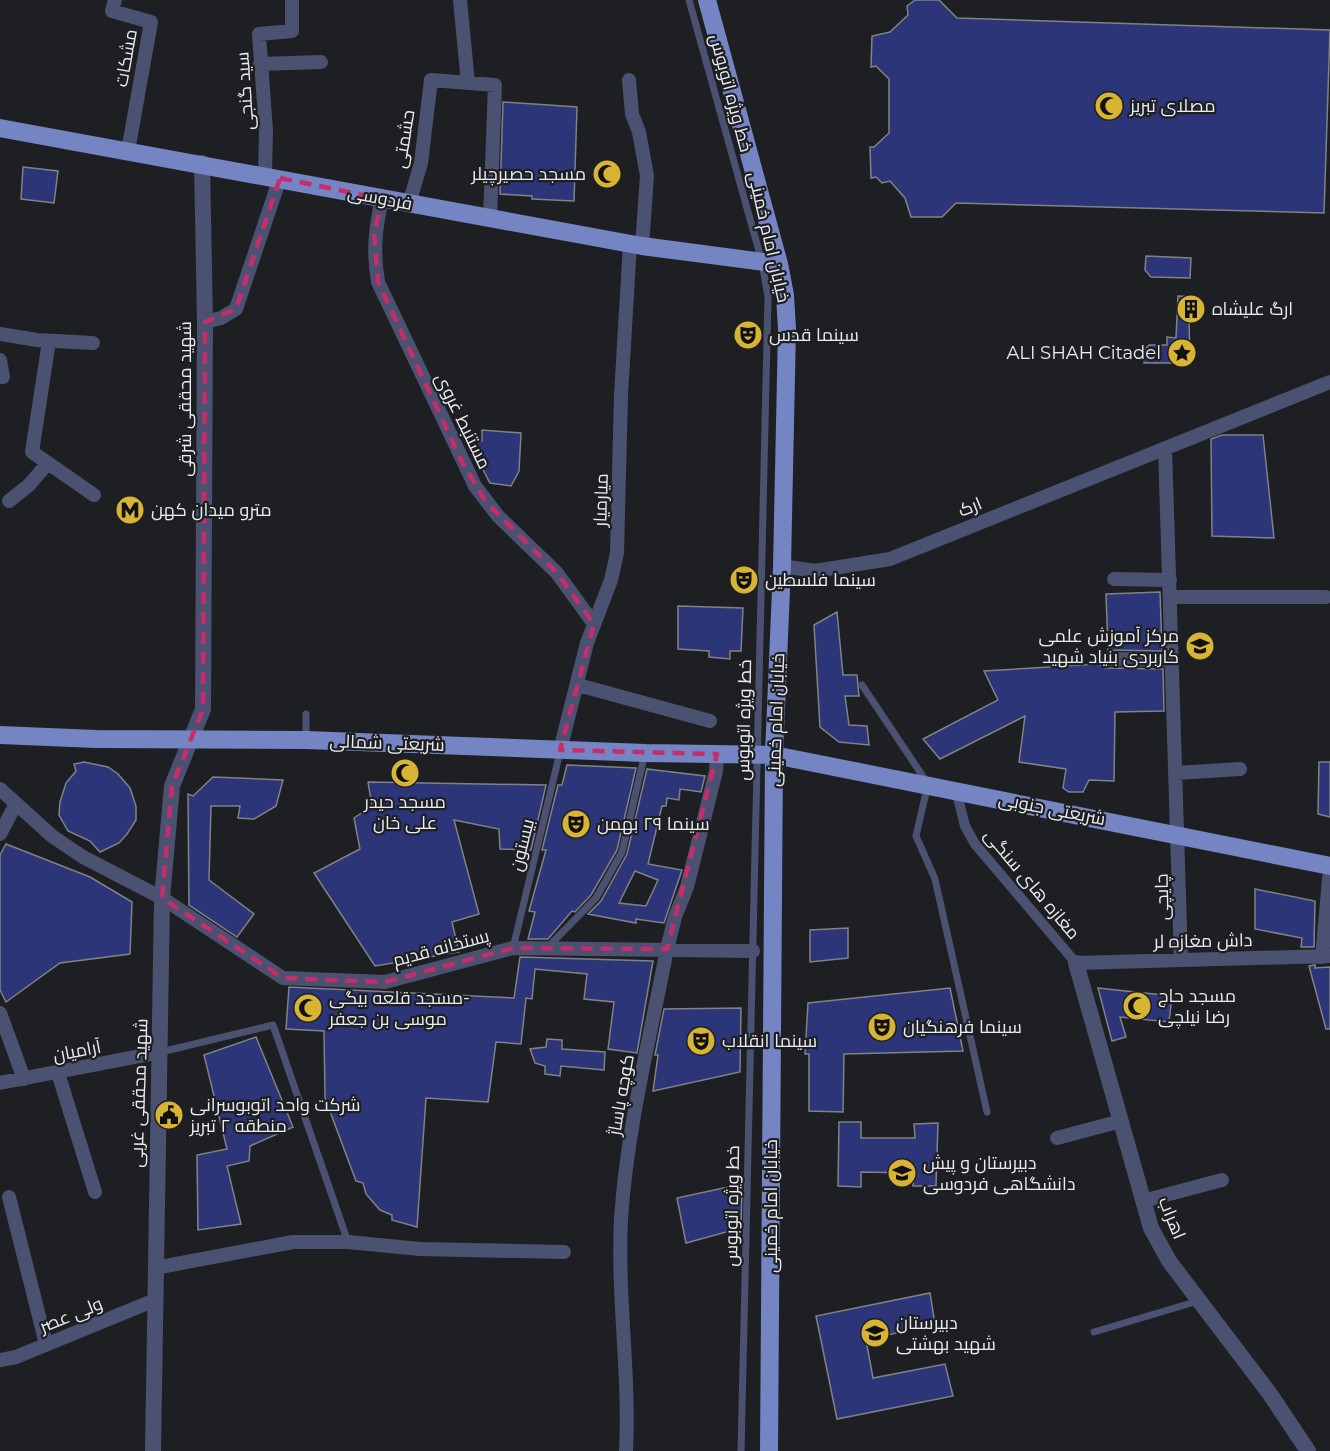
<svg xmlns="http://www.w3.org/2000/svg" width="1330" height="1451" viewBox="0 0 1330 1451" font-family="Montserrat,Cairo,sans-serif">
  <rect width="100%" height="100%" fill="#1e1f23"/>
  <path fill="#2b3577" stroke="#818287" stroke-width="1.5" fill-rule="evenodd" d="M 915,0 L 939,0 L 957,18 L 1330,30 L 1324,213 L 956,203 L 942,217 L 911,217 L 905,198 L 890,181 L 882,183 L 876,177 L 871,178 L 870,147 L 874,147 L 889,133 L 889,79 L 876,66 L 871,67 L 872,36 L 890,32 L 908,15 L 907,6 Z
    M 503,102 L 577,107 L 574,201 L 532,199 L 532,196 L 500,194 Z
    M 23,167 L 58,171 L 54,203 L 21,199 Z
    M 1146,256 L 1191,258 L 1190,278 L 1151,277 L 1145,270 Z
    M 1178,296 L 1198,297 L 1204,304 L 1203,313 L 1197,319 L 1189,319 L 1190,363 L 1144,363 L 1144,350 L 1149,345 L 1167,345 L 1167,337 L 1176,338 Z
    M 482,430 L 521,433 L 519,471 L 511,486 L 490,483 L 468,441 L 482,441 Z
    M 1222,435 L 1263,435 L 1274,538 L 1212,536 L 1211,439 Z
    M 1160,592 L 1162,651 L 1108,650 L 1106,594 Z
    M 678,606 L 743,608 L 741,651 L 730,651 L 730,659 L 709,657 L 709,651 L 678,649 Z
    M 837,612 L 843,675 L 857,675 L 859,696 L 845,696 L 849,725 L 867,726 L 869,745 L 839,742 L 820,727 L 814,625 Z
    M 1098,664 L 1105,668 L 1163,669 L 1164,711 L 1115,712 L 1114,781 L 1089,780 L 1083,792 L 1069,792 L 1063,788 L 1066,769 L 1019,762 L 1025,716 L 940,759 L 923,739 L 998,700 L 984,671 Z
    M 84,762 L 108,767 L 118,774 L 130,788 L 136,806 L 136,820 L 127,834 L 119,843 L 100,852 L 90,841 L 68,831 L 59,815 L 60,802 L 66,783 L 76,771 L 74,764 Z
    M 1319,762 L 1330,762 L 1330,817 L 1318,814 Z
    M 567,765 L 636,768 L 617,850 L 591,895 L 575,912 L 572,911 L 548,939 L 528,939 L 535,912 L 529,911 L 546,850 L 542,850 L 558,785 L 562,785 Z
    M 647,769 L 705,776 L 701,792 L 680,789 L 679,800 L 667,798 L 666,806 L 662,806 L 648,864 L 682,870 L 664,923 L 636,919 L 636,923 L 588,914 L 601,901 L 627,854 ZM 635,871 L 658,880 L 646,906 L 619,903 Z
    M 213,777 L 283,780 L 276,806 L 254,819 L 238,818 L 240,806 L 211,806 L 209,880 L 254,914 L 237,937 L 189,905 L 188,794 L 193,796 Z
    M 368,782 L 546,785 L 531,850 L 500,849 L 499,829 L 454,820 L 479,914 L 452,922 L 459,952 L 375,966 L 314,873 L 360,849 L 354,818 L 372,806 Z
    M 6,844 L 90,877 L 132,902 L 130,954 L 60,963 L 6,1002 L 0,990 L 0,855 Z
    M 1255,889 L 1315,901 L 1314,947 L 1301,947 L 1302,938 L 1255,929 Z
    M 848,928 L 848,958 L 810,962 L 810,930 Z
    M 520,957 L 653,961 L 637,1053 L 608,1049 L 614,1002 L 584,999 L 587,974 L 535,969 L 532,999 L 526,998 L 521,1044 L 496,1042 L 488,1102 L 426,1098 L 417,1227 L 392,1220 L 392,1215 L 380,1210 L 366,1194 L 363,1183 L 356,1181 L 325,1098 L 324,1031 L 286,1029 L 289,987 L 514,998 Z
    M 1315,965 L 1315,968 L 1330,967 L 1330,1029 L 1326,1029 L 1309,966 Z
    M 950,988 L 963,1051 L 844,1054 L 843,1112 L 809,1111 L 809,1054 L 805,1054 L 808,1003 Z
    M 1098,988 L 1172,996 L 1169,1022 L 1120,1017 L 1126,1037 L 1112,1041 Z
    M 741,1008 L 740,1072 L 653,1091 L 658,1055 L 655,1055 L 664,1009 Z
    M 256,1037 L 293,1127 L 250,1146 L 249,1161 L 227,1166 L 241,1224 L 198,1230 L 197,1155 L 227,1149 L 204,1055 Z
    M 547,1039 L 562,1040 L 562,1049 L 605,1052 L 604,1070 L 561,1066 L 560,1076 L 545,1074 L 545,1066 L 535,1063 L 530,1049 L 546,1047 Z
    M 839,1122 L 861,1122 L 861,1138 L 915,1138 L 914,1124 L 938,1123 L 936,1186 L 913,1186 L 913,1173 L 861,1172 L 861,1187 L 838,1186 Z
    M 742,1184 L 741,1228 L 686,1243 L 677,1198 Z
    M 930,1293 L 935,1324 L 866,1340 L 873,1378 L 945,1364 L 953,1396 L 837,1419 L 816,1316 Z"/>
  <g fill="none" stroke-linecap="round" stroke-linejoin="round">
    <path stroke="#4b5271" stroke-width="7" d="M 689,0 L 762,262 L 768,297 L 741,1451
      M 862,685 L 928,784 L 916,836 L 935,879 L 987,1112
      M 306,739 L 306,714
      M 548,947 L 596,898 L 622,852 L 645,753
      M 513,948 L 560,752
      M 161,1052 L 273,1025 L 348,1242
      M 1094,1332 L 1198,1301"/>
    <path stroke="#4b5271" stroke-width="10" d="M 956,790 L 965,826 L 975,844 L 1076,963"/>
    <path stroke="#4b5271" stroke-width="14" d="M 115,0 L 112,11 L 151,22 L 128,151
      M 460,0 L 468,83
      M 260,64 L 321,62
      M 629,80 L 632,114 L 639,132 L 647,176 L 642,246
      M 265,175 L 266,131 L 259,34 L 292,31 L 292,0
      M 382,199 C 375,229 373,252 378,282 L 475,486 L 498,516 L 557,573 L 594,624
      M 409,204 L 421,163 L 431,80 L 495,85 L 490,219
      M 205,322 L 221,318 L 236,309 L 280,178
      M 0,334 L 37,340 L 93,343
      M 49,341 L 32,452 L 94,495
      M 0,360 L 3,377 L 0,377
      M 1165,448 L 1181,960
      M 9,501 L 29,485 L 47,464
      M 782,566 L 815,571 L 890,559 L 1330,382
      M 1114,579 L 1170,580
      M 1170,597 L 1326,597
      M 1105,659 L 1172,660
      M 578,685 L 710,721
      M 560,750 L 587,643 L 611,580 L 617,553 L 621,395 L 630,244
      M 1176,773 L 1240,769
      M 0,789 L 52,836 L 83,857 L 162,898 L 283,978 L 385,982 L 513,948 L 753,951
      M 0,834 L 16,804
      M 1322,957 L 1330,869
      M 1076,963 L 1330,956
      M 0,1013 L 24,1079
      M 58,1073 L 95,1192
      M 0,1083 L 161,1052
      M 1057,1138 L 1121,1121
      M 9,1197 L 46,1344
      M 1143,1201 L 1222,1180
      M 155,1268 L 293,1242 L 348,1242 L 420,1249 L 564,1252
      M 0,1360 L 16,1357 L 155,1300
      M 626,1451 C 630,1374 617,1296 621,1219 C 627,1128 650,1038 667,949 L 675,917 L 687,887 L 716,771 L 717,754"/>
    <path stroke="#4b5271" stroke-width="16" d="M 1076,963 L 1151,1228 L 1169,1261 L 1270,1394 L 1308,1451
      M 153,1451 L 162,898 L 172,786 L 203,709 L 205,322 L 202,163"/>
    <path stroke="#7584c3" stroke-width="18" d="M 707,0 L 779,264 L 785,295 L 787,329 L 782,566 L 774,755 L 769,1451
      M 0,128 L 642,246 L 779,264
      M 0,735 L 96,739 L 306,740 L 645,753 L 774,755 L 1330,866"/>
  </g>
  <path fill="none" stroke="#c62d6a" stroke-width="4.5" stroke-dasharray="12 8" stroke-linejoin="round" d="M 280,178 L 382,199 L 374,233 L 378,282 L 462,462 L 486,502 L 557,573 L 594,624 L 560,750 L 717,754 L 667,949 L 513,948 L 385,982 L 283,978 L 162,898 L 172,786 L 203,709 L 205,322 L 236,309 Z"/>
  <defs>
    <g id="mosque-disc" transform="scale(1.5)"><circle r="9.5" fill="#d7b434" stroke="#1e1f23"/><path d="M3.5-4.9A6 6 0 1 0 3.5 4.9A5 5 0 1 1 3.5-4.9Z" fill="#111"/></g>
    <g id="building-disc" transform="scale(1.5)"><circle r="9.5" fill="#d7b434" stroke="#1e1f23"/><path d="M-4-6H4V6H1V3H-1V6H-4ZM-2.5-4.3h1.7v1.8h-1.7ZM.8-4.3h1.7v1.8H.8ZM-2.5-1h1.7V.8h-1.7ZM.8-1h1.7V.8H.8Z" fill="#111"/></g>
    <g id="theatre-disc" transform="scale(1.5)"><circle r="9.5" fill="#d7b434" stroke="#1e1f23"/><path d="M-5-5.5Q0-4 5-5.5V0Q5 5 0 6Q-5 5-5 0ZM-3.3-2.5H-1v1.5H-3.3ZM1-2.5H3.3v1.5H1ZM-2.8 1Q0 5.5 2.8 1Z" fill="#111"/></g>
    <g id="sight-disc" transform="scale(1.5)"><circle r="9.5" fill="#d7b434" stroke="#1e1f23"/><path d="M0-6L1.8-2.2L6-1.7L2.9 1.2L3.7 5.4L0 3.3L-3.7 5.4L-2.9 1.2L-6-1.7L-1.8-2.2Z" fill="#111"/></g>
    <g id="metro-disc" transform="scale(1.5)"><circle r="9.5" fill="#d7b434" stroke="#1e1f23"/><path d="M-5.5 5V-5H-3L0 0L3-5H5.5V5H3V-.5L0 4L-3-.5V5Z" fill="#111"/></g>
    <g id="school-disc" transform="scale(1.5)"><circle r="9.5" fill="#d7b434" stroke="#1e1f23"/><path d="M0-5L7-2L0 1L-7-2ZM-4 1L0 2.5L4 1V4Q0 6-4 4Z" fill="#111"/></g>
    <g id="civic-disc" transform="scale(1.5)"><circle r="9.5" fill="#d7b434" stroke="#1e1f23"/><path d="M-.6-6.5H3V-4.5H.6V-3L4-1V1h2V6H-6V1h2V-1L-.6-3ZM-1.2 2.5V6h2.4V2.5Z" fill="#111"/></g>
  </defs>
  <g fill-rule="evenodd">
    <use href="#mosque-disc" x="1109" y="106"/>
    <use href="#mosque-disc" x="607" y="174"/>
    <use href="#building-disc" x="1191" y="309"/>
    <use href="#theatre-disc" x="748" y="335"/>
    <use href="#sight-disc" x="1182" y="353"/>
    <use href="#metro-disc" x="130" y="510"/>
    <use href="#theatre-disc" x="744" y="580"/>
    <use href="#school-disc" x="1200" y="646"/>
    <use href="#mosque-disc" x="405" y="773"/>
    <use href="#theatre-disc" x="576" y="824"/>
    <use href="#mosque-disc" x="1137" y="1006"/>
    <use href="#mosque-disc" x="308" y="1008"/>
    <use href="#theatre-disc" x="882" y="1027"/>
    <use href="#theatre-disc" x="701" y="1041"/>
    <use href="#civic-disc" x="169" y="1115"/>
    <use href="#school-disc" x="902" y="1173"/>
    <use href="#school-disc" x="875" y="1333"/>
  </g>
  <g text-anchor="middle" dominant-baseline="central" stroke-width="4.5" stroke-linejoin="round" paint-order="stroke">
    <g font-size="18" fill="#ebecef" stroke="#1e1f23">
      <text transform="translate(126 58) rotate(-80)">مشکات</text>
      <text transform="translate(245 91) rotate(-94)">سید گنجی</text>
      <text transform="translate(731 93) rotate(75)">خط ویژه اتوبوس</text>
      <text transform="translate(404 139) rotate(-81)">حشمتی</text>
      <text transform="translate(380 198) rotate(11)">فردوسی</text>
      <text transform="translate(769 237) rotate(77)">خیابان امام خمینی</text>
      <text transform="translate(185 399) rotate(-90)">شهید محققی شرقی</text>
      <text transform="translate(463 421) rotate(64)">مستنبط غروی</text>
      <text transform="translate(601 500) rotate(-88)">میارمیار</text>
      <text transform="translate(970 507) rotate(-22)">ارک</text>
      <text transform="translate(744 720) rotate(-89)">خط ویژه اتوبوس</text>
      <text transform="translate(776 720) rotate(-88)">خیابان امام خمینی</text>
      <text transform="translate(387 743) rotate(2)">شریعتی شمالی</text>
      <text transform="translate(1052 809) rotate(11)">شریعتی جنوبی</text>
      <text transform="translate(522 845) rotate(-76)">بیستون</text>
      <text transform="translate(1032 884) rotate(50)">مغازه های سنگی</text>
      <text transform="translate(1162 897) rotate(-91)">چایچی</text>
      <text transform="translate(1203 941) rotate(-1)">داش مغازه لر</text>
      <text transform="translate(441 948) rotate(-15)">پستخانه قدیم</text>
      <text transform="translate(77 1051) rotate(-11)">آرامیان</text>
      <text transform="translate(139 1093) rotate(-88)">شهید محققی غربی</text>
      <text transform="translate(621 1095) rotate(-80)">کوچه پاساژ</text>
      <text transform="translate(732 1206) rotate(-89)">خط ویژه اتوبوس</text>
      <text transform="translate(771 1206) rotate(-90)">خیابان امام خمینی</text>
      <text transform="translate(1172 1218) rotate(68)">اهراب</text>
      <text transform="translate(71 1315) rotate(-22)">ولی عصر</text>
    </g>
    <g font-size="18" fill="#ebecef" stroke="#1e1f23" text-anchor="start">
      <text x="1130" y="106">مصلای تبریز</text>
      <text x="586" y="174" text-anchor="end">مسجد حصیرچیلر</text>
      <text x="1212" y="309">ارگ علیشاه</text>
      <text x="769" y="335">سینما قدس</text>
      <text x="1161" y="353" text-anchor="end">ALI SHAH Citadel</text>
      <text x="151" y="510">مترو میدان کهن</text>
      <text x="765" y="580">سینما فلسطین</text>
      <text x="1179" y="636" text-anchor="end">مرکز آموزش علمی<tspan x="1179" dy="21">کاربردی بنیاد شهید</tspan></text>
      <text x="405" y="802" text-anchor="middle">مسجد حیدر<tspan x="405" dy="21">علی خان</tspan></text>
      <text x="597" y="824">سینما ۲۹ بهمن</text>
      <text x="1158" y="996">مسجد حاج<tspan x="1158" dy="21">رضا نیلچی</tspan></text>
      <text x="329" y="998">مسجد قلعه بیگی-<tspan x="329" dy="21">موسی بن جعفر</tspan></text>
      <text x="903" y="1027">سینما فرهنگیان</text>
      <text x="722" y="1041">سینما انقلاب</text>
      <text x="190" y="1105">شرکت واحد اتوبوسرانی<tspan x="190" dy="21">منطقه ۲ تبریز</tspan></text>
      <text x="923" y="1163">دبیرستان و پیش<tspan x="923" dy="21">دانشگاهی فردوسی</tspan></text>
      <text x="896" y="1323">دبیرستان<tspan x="896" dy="21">شهید بهشتی</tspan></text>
    </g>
  </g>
</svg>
